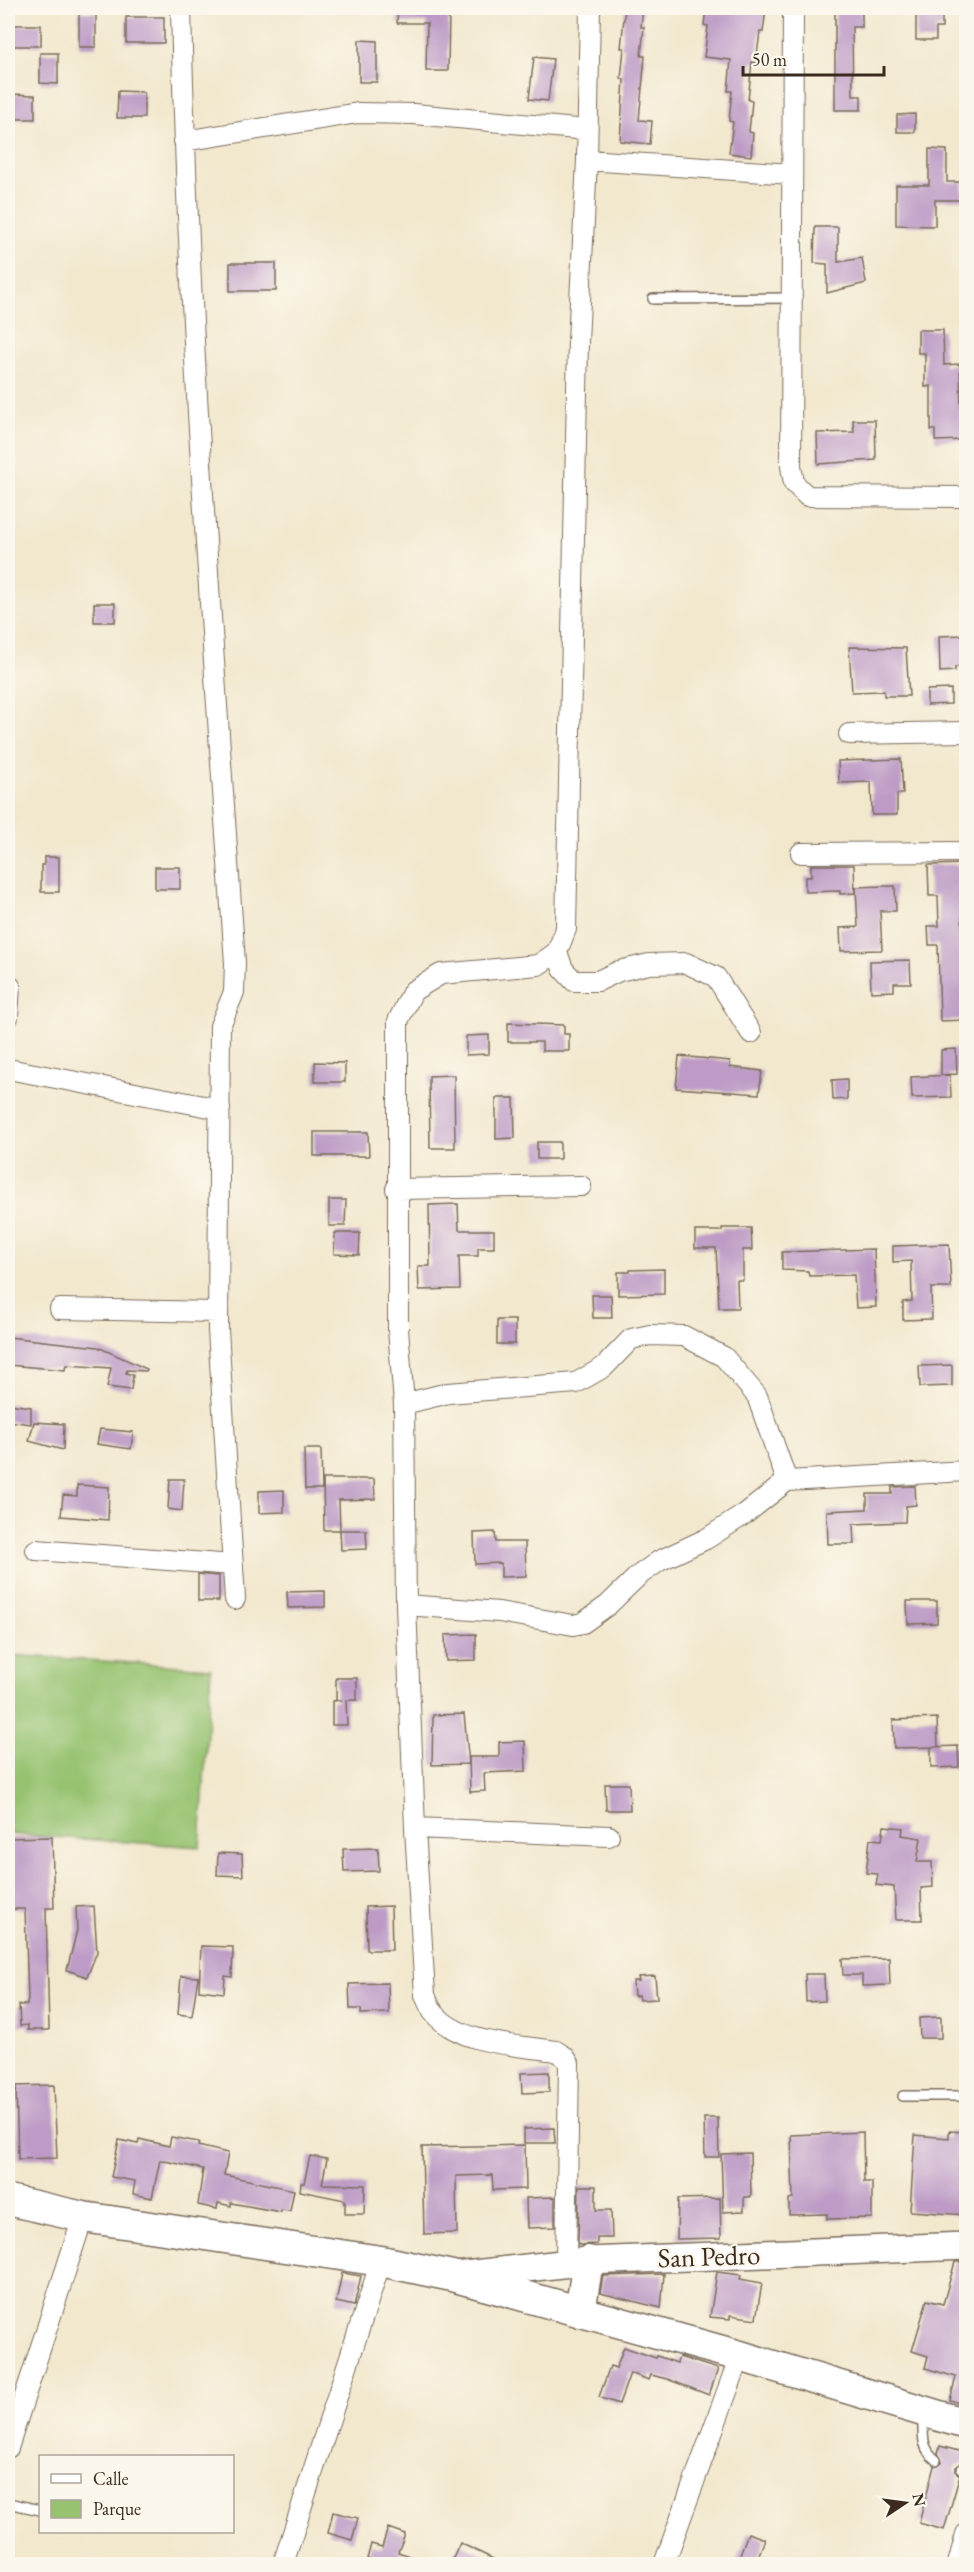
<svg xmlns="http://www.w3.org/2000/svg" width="974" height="2572" viewBox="0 0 974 2572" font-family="'EB Garamond',serif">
  <rect width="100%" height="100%" fill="#fbf7ec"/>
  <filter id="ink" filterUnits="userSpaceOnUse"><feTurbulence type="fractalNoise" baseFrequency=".0167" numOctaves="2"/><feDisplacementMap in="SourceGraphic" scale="12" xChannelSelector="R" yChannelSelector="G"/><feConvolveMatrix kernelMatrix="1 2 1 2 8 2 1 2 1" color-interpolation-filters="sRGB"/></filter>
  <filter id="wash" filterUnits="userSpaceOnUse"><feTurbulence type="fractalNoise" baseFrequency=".008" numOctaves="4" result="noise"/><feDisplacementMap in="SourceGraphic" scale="24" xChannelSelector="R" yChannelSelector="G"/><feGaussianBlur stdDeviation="1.35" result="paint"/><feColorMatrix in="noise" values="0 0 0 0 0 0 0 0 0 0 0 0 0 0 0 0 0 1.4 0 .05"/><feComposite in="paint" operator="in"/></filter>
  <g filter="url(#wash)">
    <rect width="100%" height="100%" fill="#f2e8ce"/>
    <path fill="#97c371" stroke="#697648" stroke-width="1.5" d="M 8,1655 L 211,1668 L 200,1847 L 8,1834 Z"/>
    <g id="blocks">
      <path fill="#bd9bc6" d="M 398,8 L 449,9 L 448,71 L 426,71 L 427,23 L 397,23 Z
        M 625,8 L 643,8 L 641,27 L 644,27 L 641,56 L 645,56 L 639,120 L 652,121 L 650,144 L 620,141 L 624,79 L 621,79 L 624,48 L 621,48 Z
        M 706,8 L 766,10 L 763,32 L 760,32 L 756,63 L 752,62 L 748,100 L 752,101 L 749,132 L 753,133 L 751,156 L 729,153 L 733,122 L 729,121 L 732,91 L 728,91 L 731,60 L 704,57 L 708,26 L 704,25 Z
        M 835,8 L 862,8 L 862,27 L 852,27 L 853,96 L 861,96 L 861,110 L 835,110 Z
        M 916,8 L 942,8 L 942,28 L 936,28 L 936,40 L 916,40 Z
        M 79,12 L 96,12 L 96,47 L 79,47 Z
        M 126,17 L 164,17 L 164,43 L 126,43 Z
        M 13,25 L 41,25 L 41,46 L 12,46 Z
        M 359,40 L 377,41 L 377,82 L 359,82 Z
        M 40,53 L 58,53 L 58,84 L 40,83 Z
        M 534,57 L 553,59 L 548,101 L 529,99 Z
        M 118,91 L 144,92 L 144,118 L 117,118 Z
        M 9,94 L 35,95 L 35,119 L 9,119 Z
        M 915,114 L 915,132 L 897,132 L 897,115 Z
        M 929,149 L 947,150 L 947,182 L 963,182 L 963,200 L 935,200 L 935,226 L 896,225 L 896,185 L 929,185 Z
        M 815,227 L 838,227 L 838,262 L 862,258 L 866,283 L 827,293 L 827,264 L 814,263 Z
        M 230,263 L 276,263 L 276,291 L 230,291 Z
        M 918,330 L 943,330 L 944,365 L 960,364 L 961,413 L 966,413 L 964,440 L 935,441 L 935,430 L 931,430 L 931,386 L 925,387 L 925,353 L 918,353 Z
        M 853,420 L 875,420 L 876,460 L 818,464 L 817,433 L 854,432 Z
        M 94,603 L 115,603 L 115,622 L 94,622 Z
        M 966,635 L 966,666 L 955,667 L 955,671 L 940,672 L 939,636 Z
        M 849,647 L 906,648 L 909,696 L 884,696 L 884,691 L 852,692 Z
        M 951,689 L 951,704 L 927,705 L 927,690 Z
        M 901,759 L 903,794 L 897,794 L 897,815 L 872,815 L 871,782 L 839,783 L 838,761 Z
        M 44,857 L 59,857 L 59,892 L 41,892 L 41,865 L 44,865 Z
        M 966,864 L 965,916 L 962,916 L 966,1020 L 940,1021 L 938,945 L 929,945 L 928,926 L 939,926 L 938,896 L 929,896 L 928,865 Z
        M 811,865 L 854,865 L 855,893 L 840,894 L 840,891 L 805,892 L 805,877 L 811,877 Z
        M 155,867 L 180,867 L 180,889 L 155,889 Z
        M 884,886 L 895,886 L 896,911 L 880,911 L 882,950 L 841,951 L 840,928 L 858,927 L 856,887 Z
        M 910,960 L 911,983 L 894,983 L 894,991 L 871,992 L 870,961 Z
        M 508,1023 L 564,1025 L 564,1034 L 569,1034 L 569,1051 L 542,1051 L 542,1042 L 508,1042 Z
        M 489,1035 L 489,1054 L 466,1055 L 466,1036 Z
        M 956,1049 L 957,1074 L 941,1075 L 941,1050 Z
        M 679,1056 L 730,1061 L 730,1067 L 762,1071 L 759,1094 L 676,1088 Z
        M 315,1062 L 345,1063 L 345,1082 L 315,1082 Z
        M 454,1075 L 455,1148 L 430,1148 L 429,1076 Z
        M 950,1075 L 951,1097 L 912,1098 L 911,1077 Z
        M 847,1079 L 847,1099 L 833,1100 L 832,1080 Z
        M 496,1098 L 514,1098 L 515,1138 L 496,1139 Z
        M 314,1132 L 368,1132 L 369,1156 L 314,1156 Z
        M 537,1142 L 560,1142 L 560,1159 L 537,1159 Z
        M 329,1200 L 346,1200 L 345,1226 L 329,1226 Z
        M 458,1204 L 459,1230 L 494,1230 L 494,1248 L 478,1248 L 478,1256 L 459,1256 L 460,1289 L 419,1290 L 418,1266 L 430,1266 L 429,1205 Z
        M 722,1228 L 751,1228 L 752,1250 L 743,1250 L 743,1280 L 737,1280 L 738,1308 L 719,1308 L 716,1248 L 695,1248 L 695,1231 L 722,1231 Z
        M 335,1233 L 360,1233 L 359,1255 L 334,1254 Z
        M 949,1244 L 951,1288 L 931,1288 L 932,1319 L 903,1320 L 903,1302 L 912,1301 L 911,1261 L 893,1262 L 893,1246 Z
        M 874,1249 L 876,1307 L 856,1308 L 854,1275 L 809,1276 L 808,1271 L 782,1270 L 782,1252 Z
        M 664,1269 L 664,1294 L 618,1295 L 618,1272 L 630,1272 L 630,1270 Z
        M 592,1295 L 611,1295 L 612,1318 L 593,1318 Z
        M 497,1320 L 515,1320 L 515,1344 L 497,1344 Z
        M 8,1337 L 98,1347 L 147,1369 L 146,1371 L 127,1370 L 126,1373 L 133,1375 L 131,1390 L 107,1387 L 111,1368 L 66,1365 L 65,1370 L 8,1365 Z
        M 952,1365 L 952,1386 L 920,1387 L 919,1366 Z
        M 8,1404 L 31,1407 L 31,1424 L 8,1421 Z
        M 34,1422 L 64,1424 L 63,1450 L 29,1441 Z
        M 100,1429 L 133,1432 L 131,1449 L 97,1444 Z
        M 304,1449 L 321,1449 L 322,1489 L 305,1489 Z
        M 170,1479 L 184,1479 L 182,1511 L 168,1509 Z
        M 323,1479 L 374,1479 L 375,1499 L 339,1500 L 340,1530 L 324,1530 Z
        M 77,1485 L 109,1487 L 108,1520 L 61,1516 L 63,1495 L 77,1496 Z
        M 915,1486 L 916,1505 L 906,1506 L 905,1522 L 853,1524 L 854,1544 L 828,1544 L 827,1511 L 867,1509 L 867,1494 L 892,1494 L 892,1487 Z
        M 284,1490 L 284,1512 L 259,1513 L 259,1491 Z
        M 340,1530 L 366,1530 L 367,1549 L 341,1550 Z
        M 495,1532 L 496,1542 L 525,1542 L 526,1576 L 501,1577 L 501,1563 L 475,1564 L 474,1533 Z
        M 198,1574 L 219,1576 L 219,1601 L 198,1601 Z
        M 325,1591 L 325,1607 L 288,1608 L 287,1592 Z
        M 907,1601 L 937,1601 L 937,1623 L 908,1624 Z
        M 476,1634 L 476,1660 L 446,1661 L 445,1635 Z
        M 336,1678 L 357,1678 L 357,1700 L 346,1700 L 347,1725 L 332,1725 L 332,1701 L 342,1700 L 336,1700 Z
        M 464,1714 L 469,1764 L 432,1765 L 433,1715 Z
        M 937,1718 L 938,1747 L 894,1748 L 893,1720 Z
        M 525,1741 L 526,1771 L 484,1773 L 485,1791 L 470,1792 L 469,1757 L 499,1757 L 499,1742 Z
        M 958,1746 L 959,1767 L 931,1768 L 931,1747 Z
        M 605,1784 L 629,1784 L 630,1810 L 606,1810 Z
        M 884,1826 L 903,1828 L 902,1835 L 921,1838 L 917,1862 L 932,1862 L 933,1887 L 921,1888 L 922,1920 L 896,1920 L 894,1887 L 876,1885 L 878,1874 L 866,1873 L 870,1839 L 882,1840 Z
        M 52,1837 L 54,1908 L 46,1908 L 49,2030 L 28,2030 L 28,2025 L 20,2026 L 19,2005 L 27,2005 L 28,1998 L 25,1909 L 8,1909 L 8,1838 Z
        M 378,1848 L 379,1871 L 344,1872 L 343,1849 Z
        M 218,1853 L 242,1854 L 243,1876 L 217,1875 Z
        M 94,1906 L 97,1952 L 87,1977 L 67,1970 L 77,1930 L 76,1907 Z
        M 391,1906 L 392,1950 L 367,1950 L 366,1907 Z
        M 201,1946 L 233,1947 L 232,1977 L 225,1976 L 224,1993 L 199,1990 Z
        M 889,1958 L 890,1985 L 862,1986 L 862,1975 L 843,1975 L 842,1959 Z
        M 805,1974 L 824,1974 L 825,2001 L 806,2002 Z
        M 181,1976 L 198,1977 L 192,2016 L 178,2014 Z
        M 655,1976 L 657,1999 L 640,2000 L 639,1995 L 634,1996 L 633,1981 L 639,1981 L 638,1977 Z
        M 388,1983 L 389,2013 L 361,2014 L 361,2009 L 350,2009 L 349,1984 Z
        M 941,2017 L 941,2038 L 920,2038 L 919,2018 Z
        M 549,2072 L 549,2092 L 522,2093 L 521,2073 Z
        M 54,2085 L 57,2158 L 18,2159 L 16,2086 Z
        M 704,2118 L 718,2118 L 719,2157 L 705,2157 Z
        M 554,2128 L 555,2143 L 524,2143 L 524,2129 Z
        M 949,2131 L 966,2132 L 966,2215 L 910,2211 L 915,2135 L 949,2138 Z
        M 863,2132 L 864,2182 L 872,2182 L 872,2218 L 827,2219 L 827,2214 L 789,2215 L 789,2199 L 793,2198 L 791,2135 Z
        M 171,2137 L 199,2142 L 198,2146 L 228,2153 L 224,2175 L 294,2190 L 290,2211 L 281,2210 L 281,2212 L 231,2203 L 231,2206 L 218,2203 L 217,2209 L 198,2205 L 203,2169 L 160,2160 L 152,2198 L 133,2194 L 135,2181 L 111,2177 L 119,2140 L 138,2144 L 139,2139 L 169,2146 Z
        M 525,2145 L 526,2189 L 493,2190 L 492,2175 L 456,2176 L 457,2233 L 424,2234 L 422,2147 Z
        M 750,2153 L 751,2197 L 744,2197 L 744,2211 L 723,2212 L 721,2154 Z
        M 310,2156 L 327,2159 L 322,2184 L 365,2185 L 364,2214 L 345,2214 L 345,2200 L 300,2191 L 301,2183 L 304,2183 Z
        M 579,2186 L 596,2186 L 596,2210 L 611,2210 L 612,2238 L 597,2238 L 597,2244 L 578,2245 Z
        M 555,2197 L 555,2227 L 527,2228 L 526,2198 Z
        M 720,2198 L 721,2238 L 677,2239 L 678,2199 Z
        M 955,2262 L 966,2262 L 966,2405 L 950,2400 L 956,2377 L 925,2368 L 928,2356 L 912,2351 L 927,2300 L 943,2304 Z
        M 717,2272 L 741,2275 L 740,2279 L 762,2283 L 756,2319 L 730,2315 L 730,2319 L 710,2317 Z
        M 342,2273 L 361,2276 L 354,2306 L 336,2302 Z
        M 664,2274 L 661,2308 L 600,2293 L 603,2276 Z
        M 624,2347 L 656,2358 L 657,2356 L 677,2363 L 679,2357 L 718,2369 L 709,2395 L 667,2379 L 651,2375 L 649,2380 L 630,2373 L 619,2404 L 599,2397 L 610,2366 L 616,2368 Z
        M 940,2446 L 966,2453 L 963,2463 L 956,2467 L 956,2472 L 960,2475 L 944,2530 L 919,2523 L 934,2466 L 942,2462 L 938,2453 Z
        M 333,2512 L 358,2518 L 352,2540 L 328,2533 Z
        M 388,2528 L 405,2534 L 398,2552 L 426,2561 L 426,2565 L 386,2565 L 367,2559 L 371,2544 L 382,2547 Z
        M 748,2533 L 765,2539 L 755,2565 L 736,2565 Z
        M 460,2543 L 506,2565 L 450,2565 Z"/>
    </g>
  </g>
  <g filter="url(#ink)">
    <use href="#blocks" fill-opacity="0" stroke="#7b6c5c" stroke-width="1.5"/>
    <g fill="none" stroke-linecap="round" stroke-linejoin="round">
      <g stroke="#7b6c5c" stroke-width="12">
        <path id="service" d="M 653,299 L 793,298
          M 903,2096 L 966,2096
          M 923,2416 C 923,2435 921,2448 936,2460
          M 962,2469 L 966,2471
          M 8,2503 L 40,2510"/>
      </g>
      <g stroke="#7b6c5c" stroke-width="22">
        <path id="minor" d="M 181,8 C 188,327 213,644 235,963 L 234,992 L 220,1026 L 218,1330 L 235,1599
          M 793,8 L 791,466 L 794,483 L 807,496 L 966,497
          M 184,141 L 358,113 L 414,114 L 587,130
          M 587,160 L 792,174
          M 849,734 L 966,732
          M 801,853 L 966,852
          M 557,952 L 563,969 L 574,981 L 598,981 L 619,971 L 649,964 L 686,963 L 716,977 L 751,1033
          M 8,1017 L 10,986
          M 8,1069 L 220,1109
          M 396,1189 L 581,1186
          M 60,1309 L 218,1312
          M 404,1404 L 448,1393 L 576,1383 L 604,1367 L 631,1339 L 650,1335 L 684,1336 L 724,1357 L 757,1396 L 787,1481
          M 36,1550 L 233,1565
          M 406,1605 L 499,1612 L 573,1625 L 583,1623 L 608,1605 L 638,1576 L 659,1561 L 706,1539 L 745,1514 L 787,1481 L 966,1471
          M 415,1828 L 609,1836
          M 566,2263 L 569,2063 L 564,2056 L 556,2051 C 518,2045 459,2045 433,2012 C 430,2007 427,2000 425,1995 L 415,1828 L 406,1605 L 404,1404 L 398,1329 L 398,1021 L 413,991 L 441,974 L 538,965 L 557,952 L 566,929 L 578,342 L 587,160 L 590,8
          M 8,2448 L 83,2217
          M 283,2564 L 381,2261
          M 664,2564 L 740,2356
          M 958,2564 L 966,2534"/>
      </g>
      <g stroke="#7b6c5c" stroke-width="30">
        <path id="secondary" d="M 456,2276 L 588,2261 L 966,2246"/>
      </g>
      <g stroke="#7b6c5c" stroke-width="33">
        <path id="primary" d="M 8,2200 L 83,2217 L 381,2261 L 452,2276 L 740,2356 L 966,2424
          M 580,2312 L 588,2261"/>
      </g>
      <use href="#service" stroke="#fff" stroke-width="9"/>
      <use href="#minor" stroke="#fff" stroke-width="20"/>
      <use href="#secondary" stroke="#fff" stroke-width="27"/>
      <use href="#primary" stroke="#fff" stroke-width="30"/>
    </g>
  </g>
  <g text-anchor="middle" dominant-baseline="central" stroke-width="4.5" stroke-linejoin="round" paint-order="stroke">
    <g font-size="27" fill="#3b2a1e" stroke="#fbf7ec">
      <text transform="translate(709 2256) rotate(-2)">San Pedro</text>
    </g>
  </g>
  <rect width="974" height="2572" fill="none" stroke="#fbf7ec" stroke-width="30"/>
  <rect x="39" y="2455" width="195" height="78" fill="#fbf7ec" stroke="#aea59a" stroke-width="1.5"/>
  <rect x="51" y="2474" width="30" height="9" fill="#ffffff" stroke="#aea59a" stroke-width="1.5"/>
  <text x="93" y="2485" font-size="18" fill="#3b2a1e">Calle</text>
  <rect x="51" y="2500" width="30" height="18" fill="#97c371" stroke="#aea59a" stroke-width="1.5"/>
  <text x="93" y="2515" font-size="18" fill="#3b2a1e">Parque</text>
  <g transform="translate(905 2503) rotate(77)" stroke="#fbf7ec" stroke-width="4.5" paint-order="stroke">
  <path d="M0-4.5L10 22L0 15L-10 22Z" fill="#3b2a1e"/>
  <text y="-9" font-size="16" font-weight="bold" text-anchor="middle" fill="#3b2a1e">N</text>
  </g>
  <path d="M743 66v9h141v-9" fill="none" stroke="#3b2a1e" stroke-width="3"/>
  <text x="752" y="66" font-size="18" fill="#3b2a1e" stroke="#fbf7ec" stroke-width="4.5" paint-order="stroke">50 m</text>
</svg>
